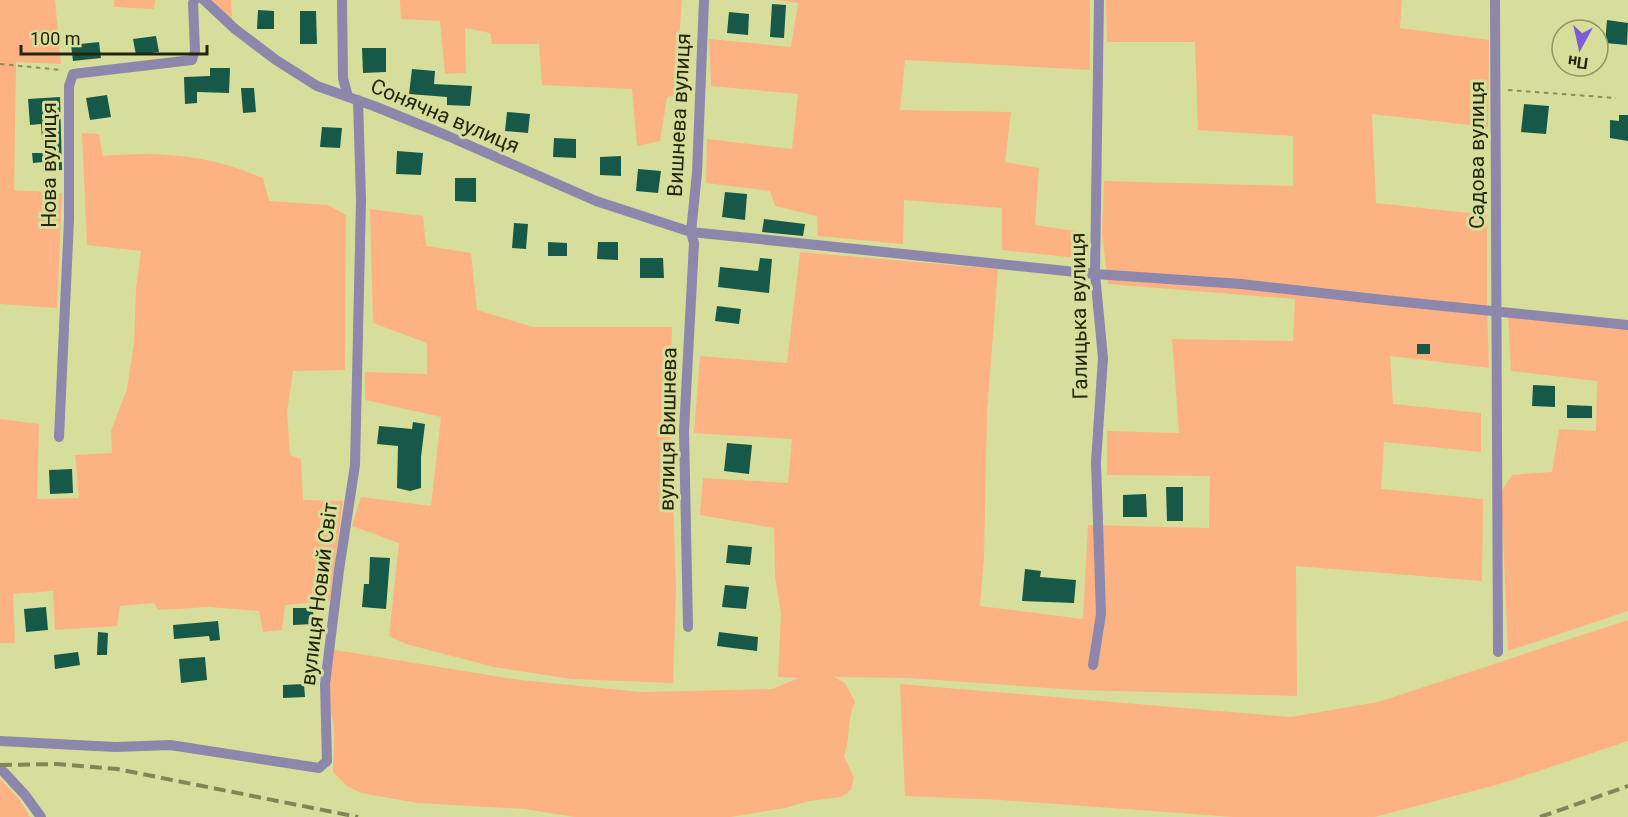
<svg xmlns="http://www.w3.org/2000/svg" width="1628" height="817" viewBox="0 0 1628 817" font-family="Roboto,sans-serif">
  <rect width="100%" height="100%" fill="#d7de9c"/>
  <path fill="#fdb283" d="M 0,0 L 55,0 L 61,64 L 16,62 L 14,190 L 62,193 L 57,308 L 0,304 Z
    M 114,0 L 155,0 L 154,9 L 114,7 Z
    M 210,0 L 231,0 L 232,20 Z
    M 400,0 L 682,0 L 675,95 L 667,97 L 660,141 L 637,146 L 632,89 L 542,85 L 539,44 L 492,44 L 490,33 L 465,28 L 466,73 L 445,74 L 440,21 L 401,19 Z
    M 776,0 L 1090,0 L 1090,70 L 905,60 L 900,110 L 1011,112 L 1005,162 L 1039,168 L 1035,225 L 1088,233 L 1086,259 L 1002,250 L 1002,208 L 904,200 L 903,244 L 818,236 L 817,216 L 775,206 L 770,191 L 706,183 L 707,139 L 792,149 L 798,94 L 711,86 L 709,39 L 791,47 L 798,3 Z
    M 1106,0 L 1402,0 L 1400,28 L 1489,40 L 1488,127 L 1372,114 L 1376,203 L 1487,215 L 1487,305 L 1489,368 L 1390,356 L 1393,404 L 1481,413 L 1481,452 L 1384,442 L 1381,489 L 1483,499 L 1482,581 L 1296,566 L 1297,696 L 1077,690 L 909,678 L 834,677 L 845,683 L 855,702 C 846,720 851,738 844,756 L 854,778 L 851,790 L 841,797 L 809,801 L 785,808 L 731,817 L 575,817 L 524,809 L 418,803 L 361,793 L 347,786 L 333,772 C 333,758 335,743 334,729 C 331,704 318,673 335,650 L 520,680 L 641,692 L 772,689 L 799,678 L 778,677 L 781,614 L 775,576 L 774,528 L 700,515 L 703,478 L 788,483 L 792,439 L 694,433 L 700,356 L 787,363 L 800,252 L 998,269 L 987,413 L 984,557 L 980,606 L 1083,619 L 1088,525 L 1209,528 L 1210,476 L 1107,475 L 1107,431 L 1179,433 L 1172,339 L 1293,341 L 1295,299 L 1108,284 L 1102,233 L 1104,181 L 1293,186 L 1293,136 L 1198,130 L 1195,42 L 1107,42 Z
    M 82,133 L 99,134 L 103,156 C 163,151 207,155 263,178 L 269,201 L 328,205 L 346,215 L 345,370 L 293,371 L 287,412 L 290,455 L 301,459 L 303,500 L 343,501 L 330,601 L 285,605 L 282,630 L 263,632 L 259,611 L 209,607 L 158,610 L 154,603 L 120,606 L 117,626 L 55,630 L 53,591 L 13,594 L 15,643 L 0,643 L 0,419 L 39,424 L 37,499 L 79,498 L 75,455 L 112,453 L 111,431 L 127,389 L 134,343 L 136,289 L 141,251 L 87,245 Z
    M 370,209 L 423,216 L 426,246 L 471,253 L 477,310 L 533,327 L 672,327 L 670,403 L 676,589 L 673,683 L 571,679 L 494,667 L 406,644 L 389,636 L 399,543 L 352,526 L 361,497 L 431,506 L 441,417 L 365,400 L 365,372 L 427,374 L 427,343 L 373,323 Z
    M 1508,317 L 1628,330 L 1628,611 L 1508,651 L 1501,492 L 1512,475 L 1552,472 L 1559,429 L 1596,431 L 1597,381 L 1511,371 Z
    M 1628,620 L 1628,741 L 1503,783 L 1375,817 L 1233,817 L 1001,800 L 905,796 L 900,684 L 1291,717 L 1378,702 Z
    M 0,779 L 19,799 L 30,817 L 0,817 Z"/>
  <path fill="#165948" d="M 772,4 L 786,5 L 784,38 L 770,37 Z
    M 258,10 L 274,11 L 274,29 L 257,29 Z
    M 300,11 L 316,11 L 317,44 L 300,44 Z
    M 729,12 L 749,14 L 748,35 L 727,33 Z
    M 1607,20 L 1628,23 L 1627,45 L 1605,43 Z
    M 156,36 L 159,52 L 136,55 L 133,39 Z
    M 99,42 L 101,58 L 73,61 L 71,45 Z
    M 362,48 L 386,48 L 386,72 L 363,73 Z
    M 210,68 L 230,68 L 229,93 L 197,92 L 197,103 L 185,104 L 184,77 L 210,76 Z
    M 412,69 L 435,71 L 434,84 L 472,86 L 470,106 L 447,105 L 447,97 L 409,94 Z
    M 241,88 L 254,88 L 256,112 L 243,113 Z
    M 107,95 L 111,117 L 90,120 L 86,98 Z
    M 60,97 L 62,170 L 44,171 L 43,162 L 33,163 L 32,153 L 43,153 L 41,124 L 30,125 L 28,99 Z
    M 1524,104 L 1549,106 L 1546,134 L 1521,132 Z
    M 507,112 L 530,114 L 528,133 L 505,131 Z
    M 1619,115 L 1628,115 L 1628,141 L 1610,138 L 1610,120 L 1619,121 Z
    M 322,127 L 342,128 L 340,148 L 320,147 Z
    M 554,138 L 576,139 L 576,158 L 553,157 Z
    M 397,151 L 423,153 L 421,175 L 396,174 Z
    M 621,156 L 621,176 L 600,175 L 600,157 Z
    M 638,169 L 661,171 L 658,193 L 636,191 Z
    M 455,178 L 476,178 L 476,202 L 455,201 Z
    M 725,192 L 747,194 L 745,220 L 722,217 Z
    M 764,219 L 805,224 L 803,236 L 762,232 Z
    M 514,223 L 528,224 L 526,249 L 512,248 Z
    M 548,242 L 567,243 L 567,256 L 548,256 Z
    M 598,242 L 618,242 L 618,260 L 597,259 Z
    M 640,258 L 663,258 L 664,278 L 640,278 Z
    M 760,258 L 772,259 L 769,293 L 718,287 L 720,267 L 758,271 Z
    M 717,306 L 741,309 L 739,324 L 715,321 Z
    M 1417,344 L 1430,344 L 1430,354 L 1417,354 Z
    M 1533,385 L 1555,386 L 1555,407 L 1532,406 Z
    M 1567,405 L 1592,406 L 1592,418 L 1567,418 Z
    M 413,422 L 425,424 L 421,457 L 421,488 L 410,491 L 397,488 L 398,446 L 377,444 L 379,426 L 412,429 Z
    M 727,443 L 752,445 L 749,474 L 724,471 Z
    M 72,469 L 73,493 L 50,494 L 49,470 Z
    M 1166,487 L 1183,487 L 1183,521 L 1167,521 Z
    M 1146,494 L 1147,517 L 1123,517 L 1123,495 Z
    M 728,545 L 752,547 L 750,565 L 726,563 Z
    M 370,557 L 390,558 L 386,609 L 362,607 L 364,584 L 369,584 Z
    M 1025,569 L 1041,571 L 1040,577 L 1076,580 L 1074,603 L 1022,601 Z
    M 725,585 L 749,587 L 746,609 L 722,607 Z
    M 46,607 L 48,630 L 26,632 L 24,609 Z
    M 293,608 L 313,608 L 314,624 L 293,625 Z
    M 218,621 L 220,640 L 210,641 L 209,636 L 174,639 L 173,625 Z
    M 98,632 L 108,633 L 107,655 L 97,655 Z
    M 719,632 L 758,637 L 757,651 L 717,646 Z
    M 78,652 L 80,665 L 55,669 L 54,655 Z
    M 205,657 L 207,680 L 181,683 L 179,659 Z
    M 304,684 L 305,697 L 283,698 L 283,685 Z"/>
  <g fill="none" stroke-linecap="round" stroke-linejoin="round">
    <path stroke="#888d5c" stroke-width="2" stroke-dasharray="4.5 4.5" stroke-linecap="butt" d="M 0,64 L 62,70
      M 1508,90 L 1616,98"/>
    <path stroke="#8d87ab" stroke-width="10" d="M 204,0 L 235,29 L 276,60 L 317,86 L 374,106 L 448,136 L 596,201 L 691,232 L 1095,274 L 1241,284 L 1375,299 L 1628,325
      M 342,0 L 343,78 L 348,97
      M 1495,0 L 1498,652
      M 59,437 L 69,220 L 69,86 L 73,74 L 192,60 L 195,51 L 193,3 L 195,0
      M 688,627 L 684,431 L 694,243 L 691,232 L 697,173 L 704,0
      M 1093,665 L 1101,614 L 1096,462 L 1103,358 L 1095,274 L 1099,0
      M 0,741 L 115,747 L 170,745 L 319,768 L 327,761 L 325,684 L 339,570 L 355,465 L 361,200 L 358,100
      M 0,768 L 25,795 L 41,817"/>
    <path stroke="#828657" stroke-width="4" stroke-dasharray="12 6" stroke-linecap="butt" d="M 0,765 L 57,764 L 117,769 L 358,817
      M 1540,817 L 1628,786"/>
  </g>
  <g text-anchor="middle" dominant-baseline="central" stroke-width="6" stroke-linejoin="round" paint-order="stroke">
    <g font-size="21" fill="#24260b" stroke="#d7de9c">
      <text transform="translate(679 115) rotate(-87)">Вишнева вулиця</text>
      <text transform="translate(445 116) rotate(23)">Сонячна вулиця</text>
      <text transform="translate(1477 155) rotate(-90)">Садова вулиця</text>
      <text transform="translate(49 165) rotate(-90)">Нова вулиця</text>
      <text transform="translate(1079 316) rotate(-91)">Галицька вулиця</text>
      <text transform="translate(668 429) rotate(-89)">вулиця Вишнева</text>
      <text transform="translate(319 594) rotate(-83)">вулиця Новий Світ</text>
    </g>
  </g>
  <g transform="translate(1580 48) rotate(188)"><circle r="28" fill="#d7de9c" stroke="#8f9462" stroke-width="1.5"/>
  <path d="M0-4.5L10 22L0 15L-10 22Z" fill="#7f5cd7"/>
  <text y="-9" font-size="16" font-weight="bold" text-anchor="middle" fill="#24260b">Пн</text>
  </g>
  <path d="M21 45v9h186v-9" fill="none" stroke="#24260b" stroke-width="3"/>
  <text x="30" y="45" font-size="18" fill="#24260b" stroke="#d7de9c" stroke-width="4.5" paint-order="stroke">100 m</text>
</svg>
